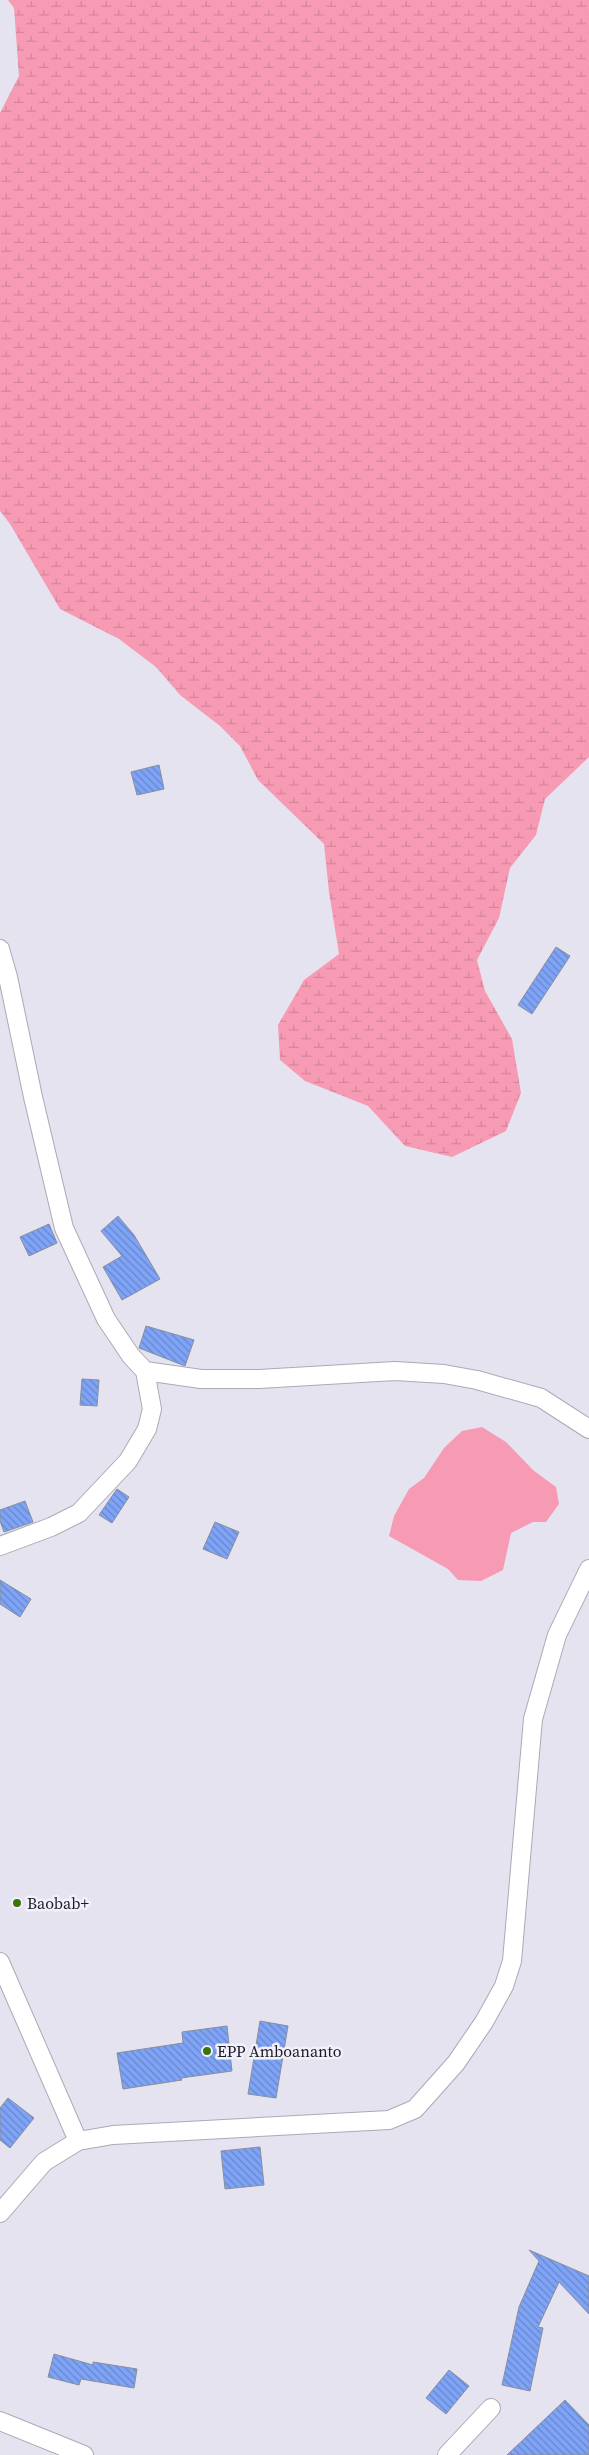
<svg xmlns="http://www.w3.org/2000/svg" width="589" height="2455" viewBox="0 0 589 2455" font-family="'Source Serif 4',serif">
  <defs>
    <pattern id="wetland-marsh" width="20" height="14" patternUnits="userSpaceOnUse" patternTransform="scale(1.25)"><rect width="20" height="14" fill="#f79bb4"/><path d="M1 5h8M5 5V1M11 12h8M15 12V8" fill="none" stroke="#d3859a"/></pattern>
    <pattern id="building-back-hatch" width="6" height="6" patternUnits="userSpaceOnUse" patternTransform="scale(1.25)"><rect width="6" height="6" fill="#7fa4f7"/><path d="M-1 5l2 2M0 0l6 6M5-1l2 2" fill="none" stroke="#6785c8"/></pattern>
  </defs>
  <rect width="100%" height="100%" fill="#e6e3f0"/>
  <path fill="#f79bb4" d="M 482,1427 L 506,1442 L 533,1470 L 556,1487 L 559,1504 L 546,1522 L 533,1522 L 511,1533 L 503,1570 L 481,1581 L 458,1580 L 448,1569 L 389,1536 L 394,1516 L 409,1489 L 424,1478 L 444,1448 L 462,1431 Z"/>
  <path fill="url(#wetland-marsh)" d="M 8,0 L 589,0 L 589,757 L 545,799 L 536,835 L 510,868 L 499,918 L 477,960 L 485,991 L 512,1039 L 521,1093 L 506,1131 L 452,1157 L 405,1146 L 368,1106 L 305,1081 L 280,1060 L 278,1025 L 304,980 L 339,954 L 329,892 L 324,844 L 258,780 L 240,746 L 220,726 L 180,695 L 156,667 L 119,639 L 60,609 L 10,524 L 0,511 L 0,113 L 19,76 L 14,8 Z"/>
  <path fill="url(#building-back-hatch)" stroke="#888e9a" d="M 159,765 L 164,789 L 137,795 L 131,772 Z
    M 556,947 L 570,956 L 532,1014 L 518,1005 Z
    M 118,1216 L 134,1235 L 160,1279 L 122,1300 L 103,1267 L 122,1256 L 101,1231 Z
    M 49,1224 L 57,1243 L 29,1256 L 20,1237 Z
    M 146,1326 L 194,1340 L 185,1366 L 139,1348 Z
    M 82,1379 L 99,1380 L 97,1406 L 80,1405 Z
    M 117,1489 L 129,1497 L 112,1523 L 99,1515 Z
    M 25,1501 L 33,1522 L 4,1532 L 0,1521 L 0,1510 Z
    M 215,1522 L 239,1532 L 227,1559 L 203,1549 Z
    M 0,1580 L 31,1599 L 20,1617 L 0,1604 Z
    M 260,2021 L 288,2026 L 276,2098 L 248,2094 Z
    M 227,2026 L 232,2071 L 181,2078 L 182,2080 L 123,2089 L 117,2053 L 183,2043 L 182,2032 Z
    M 8,2098 L 34,2118 L 10,2148 L 0,2140 L 0,2108 Z
    M 260,2147 L 264,2185 L 225,2189 L 221,2151 Z
    M 529,2250 L 589,2276 L 589,2314 L 559,2282 L 538,2327 L 543,2328 L 530,2391 L 502,2385 L 519,2307 L 539,2261 Z
    M 54,2354 L 93,2365 L 93,2362 L 137,2369 L 134,2388 L 81,2379 L 79,2385 L 48,2377 Z
    M 449,2370 L 469,2386 L 446,2414 L 426,2398 Z
    M 565,2400 L 589,2425 L 589,2455 L 507,2455 Z"/>
  <g fill="none" stroke-linecap="round" stroke-linejoin="round">
    <g stroke="#aca9b5" stroke-width="20">
      <path id="street" d="M 0,949 L 8,977 L 33,1097 L 64,1228 L 106,1319 L 131,1356 L 145,1371 L 152,1409 L 147,1429 L 128,1461 L 79,1513 L 51,1527 L 0,1546
        M 145,1371 L 201,1379 L 259,1379 L 395,1371 L 444,1374 L 477,1380 L 541,1398 L 589,1429
        M 0,1962 L 78,2141
        M 0,2213 L 44,2162 L 78,2141 L 113,2135 L 389,2120 L 415,2109 L 456,2063 L 484,2022 L 504,1986 L 512,1961 L 533,1719 L 557,1635 L 589,1569
        M 0,2421 L 84,2455
        M 447,2455 L 491,2408"/>
    </g>
    <use href="#street" stroke="#fff" stroke-width="18"/>
  </g>
  <g fill="#3a750a" stroke="#f3f0fe" stroke-width="2">
    <circle cx="17" cy="1903" r="5"/>
    <circle cx="207" cy="2051" r="5"/>
  </g>
  <g text-anchor="middle" dominant-baseline="central" stroke-width="5" stroke-linejoin="round" paint-order="stroke">
    <g font-size="16" fill="#1e1c21" stroke="#f3f0fe" text-anchor="start">
      <text x="27" y="1903">Baobab+</text>
      <text x="217" y="2051">EPP Amboananto</text>
    </g>
  </g>
</svg>
